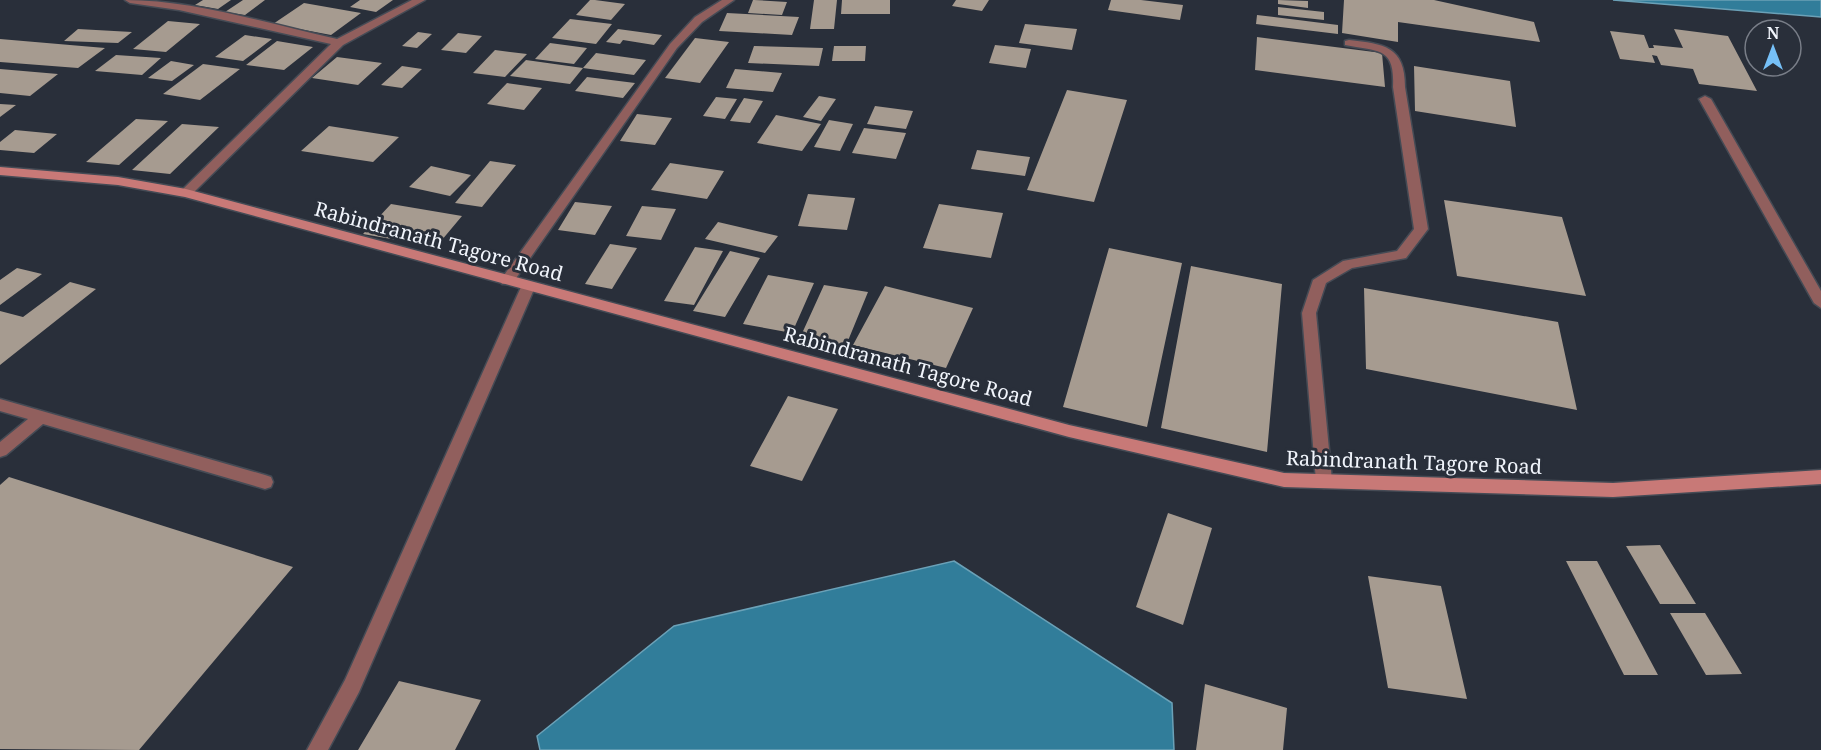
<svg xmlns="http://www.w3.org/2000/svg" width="1821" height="750" viewBox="0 0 1821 750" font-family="'Noto Serif',serif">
  <rect width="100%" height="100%" fill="#292f3a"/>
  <path fill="#317d9a" stroke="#6ba1b7" stroke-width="1.5" d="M 1613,0 L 1821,0 L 1821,17 L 1809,16 Z
    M 954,561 L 1172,703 L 1174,750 L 540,750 L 537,736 L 674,626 Z"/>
  <path fill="#a69b90" d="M 203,0 L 231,0 L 218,9 L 195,5 Z
    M 243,0 L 265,0 L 245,15 L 225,12 Z
    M 360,0 L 393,0 L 376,12 L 350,7 Z
    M 590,0 L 595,0 L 625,4 L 611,20 L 576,15 Z
    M 753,0 L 754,0 L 787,2 L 782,15 L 748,13 Z
    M 814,0 L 837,0 L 834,29 L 810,29 Z
    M 842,0 L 890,0 L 890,14 L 841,14 Z
    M 956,0 L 989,0 L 982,11 L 952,6 Z
    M 1111,0 L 1141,0 L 1183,5 L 1180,20 L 1108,10 Z
    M 1278,0 L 1308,1 L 1308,8 L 1278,4 Z
    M 1344,0 L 1434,0 L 1534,22 L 1540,42 L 1398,22 L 1398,42 L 1342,33 Z
    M 304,3 L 361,13 L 331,35 L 273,24 Z
    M 1278,7 L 1324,12 L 1324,20 L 1278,15 Z
    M 727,13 L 799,17 L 792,35 L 719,31 Z
    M 1257,15 L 1338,25 L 1338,34 L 1256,24 Z
    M 570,19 L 612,24 L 596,44 L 552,38 Z
    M 168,21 L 200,24 L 166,52 L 133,49 Z
    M 1025,24 L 1077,29 L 1072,50 L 1019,43 Z
    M 78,29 L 132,32 L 118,43 L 64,41 Z
    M 618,29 L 662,35 L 654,45 L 623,40 L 620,44 L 606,42 Z
    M 1674,29 L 1728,36 L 1757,91 L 1699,84 L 1693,69 L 1661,65 L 1657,56 L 1652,55 L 1655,63 L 1620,59 L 1610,31 L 1644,35 L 1649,48 L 1654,48 L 1653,45 L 1683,48 Z
    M 418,32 L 432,34 L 417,48 L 402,46 Z
    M 458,33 L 482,36 L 466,53 L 441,50 Z
    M 245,35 L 272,39 L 243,61 L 215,57 Z
    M 1257,37 L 1382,53 L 1385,87 L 1255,70 Z
    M 695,38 L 729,42 L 700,83 L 665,78 Z
    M 0,39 L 105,48 L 78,68 L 0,62 Z
    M 277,41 L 313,47 L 284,70 L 246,65 Z
    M 550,43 L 587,48 L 574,64 L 535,59 Z
    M 995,45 L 1031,49 L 1026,68 L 989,63 Z
    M 754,46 L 823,48 L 819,66 L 748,63 Z
    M 834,46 L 866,46 L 865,61 L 832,61 Z
    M 495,50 L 527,54 L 505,77 L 473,73 Z
    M 596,53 L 646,60 L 634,75 L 583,68 Z
    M 116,55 L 161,58 L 142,75 L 95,71 Z
    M 337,57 L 382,63 L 358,85 L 312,78 Z
    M 526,60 L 583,68 L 570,84 L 510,76 Z
    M 171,61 L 194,65 L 172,81 L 148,78 Z
    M 203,64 L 240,69 L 200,100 L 163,94 Z
    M 402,66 L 422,69 L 402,88 L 381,85 Z
    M 1414,66 L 1510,81 L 1516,127 L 1415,111 Z
    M 0,69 L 58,74 L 30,96 L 0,93 Z
    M 735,69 L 782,73 L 773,92 L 726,88 Z
    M 587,77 L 635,83 L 623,98 L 575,91 Z
    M 507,83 L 542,88 L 524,110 L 487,104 Z
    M 1067,90 L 1127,100 L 1094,202 L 1027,190 Z
    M 819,96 L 836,99 L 821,121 L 803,117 Z
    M 716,97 L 737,99 L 725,119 L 703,116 Z
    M 744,98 L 763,101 L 750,123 L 730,121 Z
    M 0,104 L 16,105 L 0,117 Z
    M 875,106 L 913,111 L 906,129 L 867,124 Z
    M 637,114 L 672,118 L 655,145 L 620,141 Z
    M 776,115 L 821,124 L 802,151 L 757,143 Z
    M 136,119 L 168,121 L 119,165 L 86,162 Z
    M 829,120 L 853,124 L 840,151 L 814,147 Z
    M 182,124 L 219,127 L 170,174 L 132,170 Z
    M 329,126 L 399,137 L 373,162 L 301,151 Z
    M 864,128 L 906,133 L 896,159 L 852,153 Z
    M 15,130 L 57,134 L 34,153 L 0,150 L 0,142 Z
    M 977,150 L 1030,157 L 1025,176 L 971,169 Z
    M 490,161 L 516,165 L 482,207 L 455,203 Z
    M 670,163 L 724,171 L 707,199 L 651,190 Z
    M 431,166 L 471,175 L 450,196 L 409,187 Z
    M 808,194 L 855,198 L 847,230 L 798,226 Z
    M 1444,200 L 1562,217 L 1586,296 L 1457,276 Z
    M 575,202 L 612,206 L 595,235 L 558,230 Z
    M 391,204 L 462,216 L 436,247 L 363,234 Z
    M 939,204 L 1003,213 L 991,258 L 923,248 Z
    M 642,206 L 676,209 L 661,240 L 626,236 Z
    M 718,222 L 778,236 L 765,253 L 705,239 Z
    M 610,244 L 637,248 L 612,289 L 585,284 Z
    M 695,247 L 723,251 L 694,305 L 664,301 Z
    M 1109,248 L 1182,263 L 1147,427 L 1063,407 Z
    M 730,251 L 760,258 L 725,317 L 693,311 Z
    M 1191,266 L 1282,284 L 1267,452 L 1161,428 Z
    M 17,268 L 42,274 L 0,305 L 0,280 Z
    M 768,275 L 814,283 L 792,333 L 743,324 Z
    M 70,282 L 96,289 L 0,365 L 0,311 L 23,317 Z
    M 824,285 L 868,292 L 845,348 L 799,340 Z
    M 885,286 L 973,308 L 946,368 L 853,345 Z
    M 1364,288 L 1558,322 L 1577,410 L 1366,369 Z
    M 788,396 L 838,409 L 802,481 L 750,466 Z
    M 9,477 L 293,567 L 139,750 L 0,749 L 0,485 Z
    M 1168,513 L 1212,528 L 1183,625 L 1136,607 Z
    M 1660,545 L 1696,604 L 1660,604 L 1626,546 Z
    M 1566,561 L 1597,561 L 1658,675 L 1624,675 Z
    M 1368,576 L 1441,586 L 1467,699 L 1388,688 Z
    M 1670,613 L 1705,613 L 1742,674 L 1706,675 Z
    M 399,681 L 481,700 L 455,750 L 358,750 Z
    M 1205,684 L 1287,708 L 1283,750 L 1196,750 Z"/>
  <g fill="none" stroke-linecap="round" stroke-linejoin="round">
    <g stroke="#454b55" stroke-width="3">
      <path id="lane" d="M 1349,40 C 1384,44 1405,46 1405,87 L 1428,229 L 1406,258 L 1352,268 L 1326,283 L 1316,313 L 1332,481 L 1330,486 L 1324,488 L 1318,486 L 1316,481 L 1302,313 L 1313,280 L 1343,261 L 1397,251 L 1414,229 L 1393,87 C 1395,46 1378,52 1345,45 L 1345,41 Z
        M 1705,96 L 1711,99 L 1821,291 L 1821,308 L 1814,303 L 1699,99 Z"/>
    </g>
    <g stroke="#454b55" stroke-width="3">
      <path id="street" d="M 125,0 C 195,0 269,24 337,39 L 412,0 L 425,0 L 343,45 L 190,196 L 182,196 L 180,193 L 182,190 L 331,44 L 179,10 L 130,3 Z
        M 722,0 L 734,0 L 702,22 L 677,48 L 512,284 L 502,284 L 500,281 L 502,278 L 670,44 L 695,17 Z
        M 528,282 L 535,287 L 359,692 L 328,750 L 307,750 L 345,680 L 521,287 Z
        M 0,399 L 265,475 L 271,477 L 273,482 L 271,487 L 265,489 L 43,424 L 6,455 L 0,457 L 0,442 L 28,419 L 0,411 Z"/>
    </g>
    <g stroke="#454b55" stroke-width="3">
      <path id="secondary" d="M 0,167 L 118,177 L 186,189 L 1069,425 L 1284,473 L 1613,483 L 1821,470 L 1821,484 L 1613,497 L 1284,487 L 1069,437 L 185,197 L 118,185 L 0,175 Z"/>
    </g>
    <use href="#lane" fill="#915f5d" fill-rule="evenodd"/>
    <use href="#street" fill="#915f5d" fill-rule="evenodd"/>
    <use href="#secondary" fill="#c87977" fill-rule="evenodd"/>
  </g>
  <g text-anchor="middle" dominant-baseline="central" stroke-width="6" stroke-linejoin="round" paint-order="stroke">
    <g font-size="20" fill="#f1f5fc" stroke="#292f3a">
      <text transform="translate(439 241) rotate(15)">Rabindranath Tagore Road</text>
      <text transform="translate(908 366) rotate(15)">Rabindranath Tagore Road</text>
      <text transform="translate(1414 462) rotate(2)">Rabindranath Tagore Road</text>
    </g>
  </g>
  <g transform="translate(1773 48)"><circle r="28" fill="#292f3a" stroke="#797e88" stroke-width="1.5"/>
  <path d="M0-4.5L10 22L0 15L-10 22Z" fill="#76c0f7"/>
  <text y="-9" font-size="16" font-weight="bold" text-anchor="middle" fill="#f1f5fc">N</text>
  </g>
</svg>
